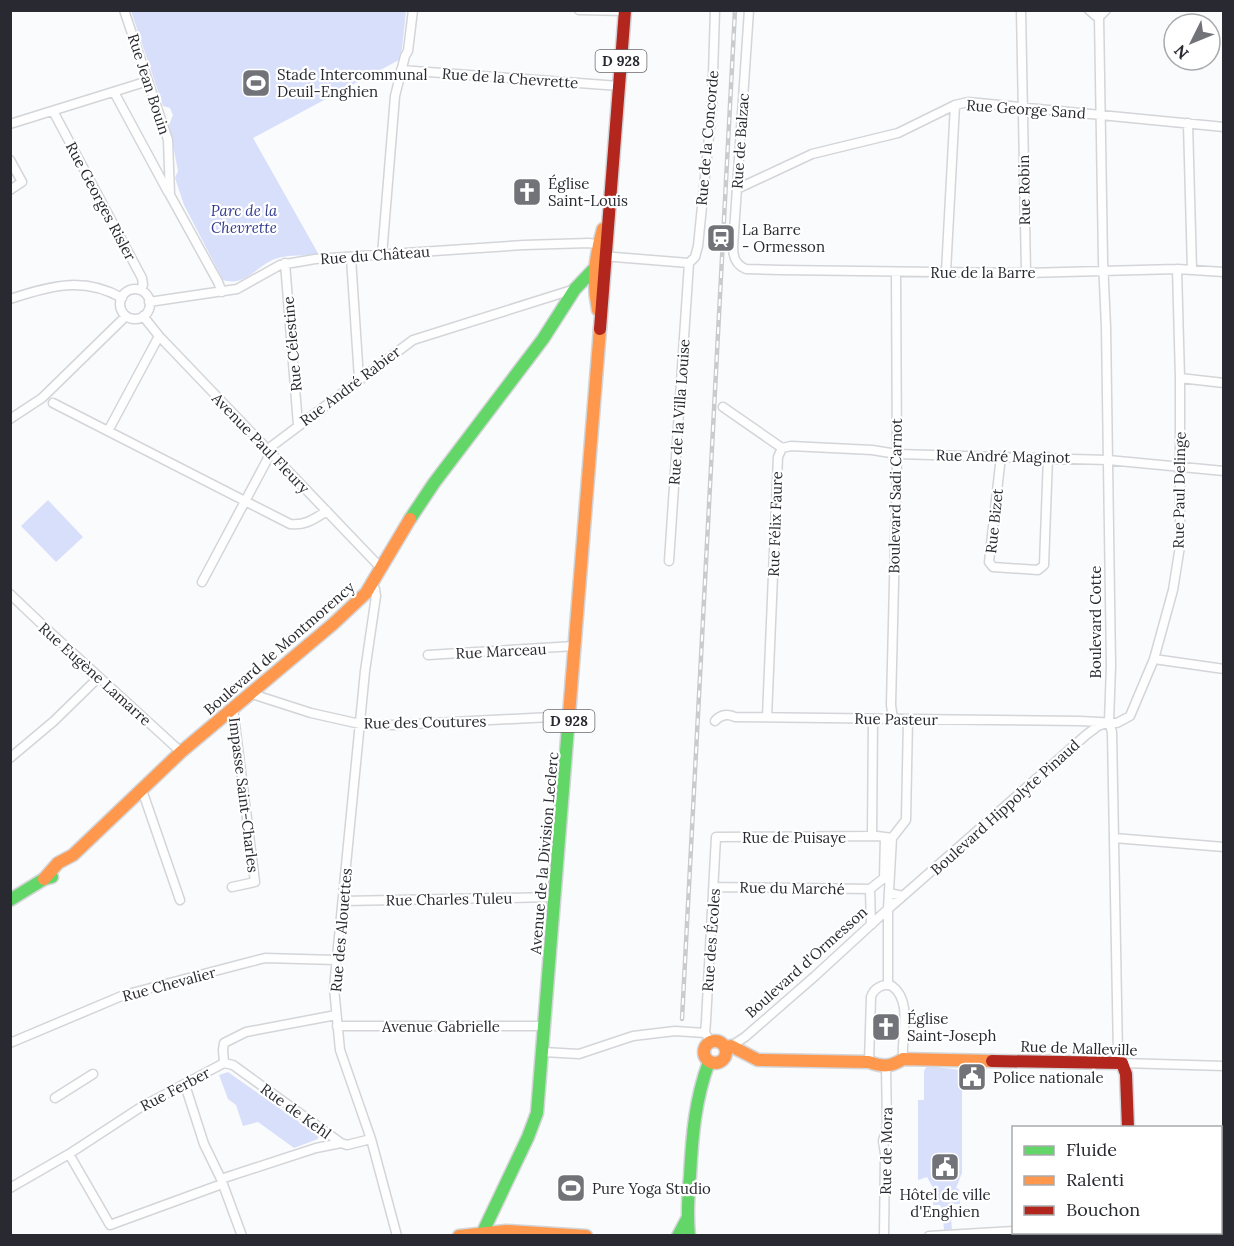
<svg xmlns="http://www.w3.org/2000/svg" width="1234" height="1246" viewBox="0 0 1234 1246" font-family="Lora,serif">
  <rect width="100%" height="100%" fill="#fafbfc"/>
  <path fill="#d8dffb" d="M 131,11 L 406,11 L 402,49 L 399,60 L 253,138 L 319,255 C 306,256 288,254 275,259 C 256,266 246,287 223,280 L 184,205 L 175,178 L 178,171 L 169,125 L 173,115 L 170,108 L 163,106 Z
    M 48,500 L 83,537 L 56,562 L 21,526 Z
    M 927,1066 L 962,1070 L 962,1173 L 956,1188 L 959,1189 L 960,1204 L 953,1204 L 950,1208 L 952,1229 L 944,1230 L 942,1209 L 940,1205 L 933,1205 L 933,1192 L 935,1191 L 927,1177 L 918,1180 L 918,1100 L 924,1100 L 924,1071 Z
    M 228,1072 L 319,1136 L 318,1139 L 294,1148 L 258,1122 L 243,1126 L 236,1105 L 228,1099 L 219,1075 Z"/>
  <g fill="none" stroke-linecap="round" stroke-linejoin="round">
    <g stroke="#d3d5d8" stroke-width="11">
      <path id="street" d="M 124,10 L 168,140 L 170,195 L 218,282 L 222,292
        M 579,10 L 625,11
        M 749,10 L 733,247 C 733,258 736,265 746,269 L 781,270 L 1026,273 L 1177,269 L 1224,272
        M 1021,10 L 1026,273
        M 1089,10 L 1096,16 L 1101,15 L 1106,10
        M 1099,16 L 1103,261 L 1106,327 L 1111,666 L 1109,722 L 1112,732 L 1118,1056 L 1122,1063 L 1224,1066
        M 401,70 L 619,86
        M 114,92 L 168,192
        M 53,111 L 142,278 L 143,285 L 140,290
        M 1188,123 L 1192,270
        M 10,124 L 148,81
        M 10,160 L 22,182 L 10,190
        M 737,189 L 812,154 L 898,133 L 955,105 L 968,102 L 1224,127
        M 382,255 L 395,96 L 405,56 L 408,51 L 413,10
        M 602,256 L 689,263
        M 351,258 L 359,379
        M 285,263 L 298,425
        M 689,263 L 695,257 L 698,246 L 712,107 L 715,10
        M 946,272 L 955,105
        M120 304a15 15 0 1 1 30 0a15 15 0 1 1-30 0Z
        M 10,299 C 50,286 83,276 122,298
        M 149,302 L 237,289 L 280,265 L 315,259 L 524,245 L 589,243 L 601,245
        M 143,316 L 159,336 L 381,568
        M 1180,378 L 1224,383
        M 53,403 L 290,524 C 305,526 314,519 327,511
        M 723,407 L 782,448
        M 10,419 L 42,398 L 126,316
        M 108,431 L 159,336
        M 268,449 L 413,340 L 575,289
        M 1001,456 L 989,562 L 993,567 L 1038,570 L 1044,565 L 1048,457
        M 669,561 L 689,263
        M 202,582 L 267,460 L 270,451
        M 372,584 L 375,589 L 376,596 L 365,671 L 334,988 L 340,1050 L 371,1139 L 397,1236
        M 10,594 L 51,633 L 181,752
        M 428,655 L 575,646
        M 1154,659 L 1224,669
        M 249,693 L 311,713 L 360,724 L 395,725 L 570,716
        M 767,717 L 778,457 L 782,448 L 791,446 L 872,450 L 897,454 L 1108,460 L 1224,471
        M 893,719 L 891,705 L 897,460 L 896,272
        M 715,721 C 720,715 728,713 735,717 L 1080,721 L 1117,723 L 1130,716 L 1154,659 L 1173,590 L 1180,546 L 1180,378 L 1177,269
        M 10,758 L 54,721 L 99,677
        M 142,790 L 180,900
        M 872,836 L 873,719
        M 1114,838 L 1224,847
        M 232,887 L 255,882 L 233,708
        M 714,887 L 870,889
        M 889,893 L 903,896 L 1086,735 L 1098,726 L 1106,723
        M 343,901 L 555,897
        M 871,925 L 870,889 L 884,878 L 885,838
        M 888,985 L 888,909 L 903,896
        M 337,1026 L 545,1026
        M 711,1042 L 705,1033 L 706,1021 L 716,837 L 877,836 L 892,838
        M 10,1043 L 124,995 L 238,965 L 265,958 L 336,960
        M 731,1046 L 745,1037 L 815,976 L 888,909 L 892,838 L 906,820 L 908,719
        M 543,1052 L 579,1054 L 633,1036 L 675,1031 L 705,1033
        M 869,1062 L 871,997 C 874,988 883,983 892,986 C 913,1001 901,1036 903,1059
        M 224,1063 L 233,1065 L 341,1143 L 347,1145 L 371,1139
        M 224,1063 L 223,1050 L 224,1043 L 246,1032 L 336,1015
        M 185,1085 L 204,1144 L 221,1179 L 242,1236
        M 55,1098 L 93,1074
        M 69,1154 L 110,1225 L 222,1184
        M 221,1179 L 316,1148 L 341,1143
        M 10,1188 L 69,1154 L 141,1107 L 224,1063
        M 884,1236 L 885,1154 L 883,1141 L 887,1126 L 886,1067
        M 929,1236 L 1014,1231"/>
    </g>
    <g stroke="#d3d5d8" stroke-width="15">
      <path id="fast" d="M 410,519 L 434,483 L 543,339 L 575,289 L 593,270
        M 10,900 L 44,879 L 52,877
        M 1220,1215 L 1224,1214
        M 481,1236 L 528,1137 L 537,1113 L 568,727
        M 678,1236 L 687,1219
        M 689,1236 C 687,1216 688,1196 690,1176 C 692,1137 695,1099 709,1062
        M 1127,1236 L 1128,1232"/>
    </g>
    <g stroke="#d3d5d8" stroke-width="15">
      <path id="slow" d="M 598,310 C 592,281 595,257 603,229
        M 568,727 L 600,329
        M 44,879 L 58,863 L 73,855 L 181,752 L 333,624 L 366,593 L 410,519
        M704 1052a11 11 0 1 1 22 0a11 11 0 1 1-22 0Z
        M 726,1048 L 731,1046 L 758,1060 L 869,1062 C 882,1067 891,1067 903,1059 L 992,1061
        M 459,1236 L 506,1231 L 586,1236
        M 1139,1236 L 1141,1232"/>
    </g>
    <g stroke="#d3d5d8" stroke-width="15">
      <path id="jam" d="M 600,329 L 625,10
        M 992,1061 L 1122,1063 L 1126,1074 L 1128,1128"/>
    </g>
    <use href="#street" stroke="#fefeff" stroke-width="8"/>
    <use href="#fast" stroke="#63d668" stroke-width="12"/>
    <use href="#slow" stroke="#ff974d" stroke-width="12"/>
    <use href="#jam" stroke="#b3261e" stroke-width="12"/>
    <g stroke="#cbcbcc" stroke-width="4.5">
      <path id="rail" d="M 682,1019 L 735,10"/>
    </g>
    <use href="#rail" stroke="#fff" stroke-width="2" stroke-dasharray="7" stroke-linecap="butt"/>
  </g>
  <defs>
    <g id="stadium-square" transform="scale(1.5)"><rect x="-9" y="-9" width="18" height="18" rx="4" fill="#727378" stroke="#fff"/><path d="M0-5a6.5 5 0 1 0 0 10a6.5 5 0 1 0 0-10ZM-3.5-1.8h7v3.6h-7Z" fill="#fff"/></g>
    <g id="church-square" transform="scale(1.5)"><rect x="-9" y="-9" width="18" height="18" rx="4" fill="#727378" stroke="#fff"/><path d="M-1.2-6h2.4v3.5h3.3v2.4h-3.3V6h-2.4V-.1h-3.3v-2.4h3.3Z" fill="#fff"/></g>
    <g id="station-square" transform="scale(1.5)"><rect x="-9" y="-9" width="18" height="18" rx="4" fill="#727378" stroke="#fff"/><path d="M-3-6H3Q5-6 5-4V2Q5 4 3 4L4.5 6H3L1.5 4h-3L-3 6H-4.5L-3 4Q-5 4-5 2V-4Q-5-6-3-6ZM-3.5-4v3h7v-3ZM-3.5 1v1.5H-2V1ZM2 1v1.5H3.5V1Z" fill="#fff"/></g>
    <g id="civic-square" transform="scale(1.5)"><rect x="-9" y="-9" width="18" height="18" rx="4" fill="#727378" stroke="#fff"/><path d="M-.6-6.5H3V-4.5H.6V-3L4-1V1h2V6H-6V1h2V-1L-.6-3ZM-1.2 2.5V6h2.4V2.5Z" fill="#fff"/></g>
  </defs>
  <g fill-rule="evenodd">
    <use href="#stadium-square" x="256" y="83"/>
    <use href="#church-square" x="527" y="192"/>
    <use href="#station-square" x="721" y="238"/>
    <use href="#church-square" x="886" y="1027"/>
    <use href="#civic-square" x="972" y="1077"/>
    <use href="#civic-square" x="945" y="1167"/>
    <use href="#stadium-square" x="571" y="1188"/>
  </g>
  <g text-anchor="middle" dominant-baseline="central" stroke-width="4.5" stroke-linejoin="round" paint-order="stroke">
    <g fill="#fff" stroke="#696a6f" stroke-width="1.5">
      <rect x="595.5" y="50" width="51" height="22" rx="4.5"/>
      <rect x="543.5" y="710" width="51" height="22" rx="4.5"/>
    </g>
    <g font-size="14" font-weight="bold" fill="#292a31">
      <text x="621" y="61">D 928</text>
      <text x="569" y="721">D 928</text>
    </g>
    <g font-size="15" fill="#292a31" stroke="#fff" text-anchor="start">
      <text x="277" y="74">Stade Intercommunal<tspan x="277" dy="17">Deuil-Enghien</tspan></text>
      <text x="548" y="183">Église<tspan x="548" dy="17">Saint-Louis</tspan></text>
      <text x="742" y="229">La Barre<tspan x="742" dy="17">- Ormesson</tspan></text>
      <text x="907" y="1018">Église<tspan x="907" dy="17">Saint-Joseph</tspan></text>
      <text x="993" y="1077">Police nationale</text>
      <text x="592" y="1188">Pure Yoga Studio</text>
      <text x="945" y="1194" text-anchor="middle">Hôtel de ville<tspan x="945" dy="17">d'Enghien</tspan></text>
    </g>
    <g font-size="15" fill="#292a31" stroke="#fff">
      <text transform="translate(510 78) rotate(4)">Rue de la Chevrette</text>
      <text transform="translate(149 84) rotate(72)">Rue Jean Bouin</text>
      <text transform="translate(1026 109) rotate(4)">Rue George Sand</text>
      <text transform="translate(707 138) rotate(-85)">Rue de la Concorde</text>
      <text transform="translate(740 141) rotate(-86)">Rue de Balzac</text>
      <text transform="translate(1024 190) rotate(-91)">Rue Robin</text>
      <text transform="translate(101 201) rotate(62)">Rue Georges Risler</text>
      <text transform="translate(375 255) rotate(-4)">Rue du Château</text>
      <text x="983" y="272">Rue de la Barre</text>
      <text transform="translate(292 344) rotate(-95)">Rue Célestine</text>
      <text transform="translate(350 386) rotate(-37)">Rue André Rabier</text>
      <text transform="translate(679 412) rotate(-86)">Rue de la Villa Louise</text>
      <text transform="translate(261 443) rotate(46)">Avenue Paul Fleury</text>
      <text transform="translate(1003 456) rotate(1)">Rue André Maginot</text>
      <text transform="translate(1179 490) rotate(-89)">Rue Paul Delinge</text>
      <text transform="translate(895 496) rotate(-89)">Boulevard Sadi Carnot</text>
      <text transform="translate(994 521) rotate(-84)">Rue Bizet</text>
      <text transform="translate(775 524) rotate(-88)">Rue Félix Faure</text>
      <text transform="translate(1095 622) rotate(-90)">Boulevard Cotte</text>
      <text transform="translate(279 648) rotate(-41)">Boulevard de Montmorency</text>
      <text transform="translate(501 651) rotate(-3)">Rue Marceau</text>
      <text transform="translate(95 674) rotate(42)">Rue Eugène Lamarre</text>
      <text transform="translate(896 719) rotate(1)">Rue Pasteur</text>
      <text transform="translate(425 722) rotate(-1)">Rue des Coutures</text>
      <text transform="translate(244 795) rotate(83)">Impasse Saint-Charles</text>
      <text transform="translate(1005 807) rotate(-42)">Boulevard Hippolyte Pinaud</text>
      <text x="794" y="837">Rue de Puisaye</text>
      <text transform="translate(544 853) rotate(-85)">Avenue de la Division Leclerc</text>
      <text transform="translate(792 888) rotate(1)">Rue du Marché</text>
      <text transform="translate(449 899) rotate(-1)">Rue Charles Tuleu</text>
      <text transform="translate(341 930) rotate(-85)">Rue des Alouettes</text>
      <text transform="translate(711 940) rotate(-86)">Rue des Écoles</text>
      <text transform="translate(806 962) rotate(-42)">Boulevard d'Ormesson</text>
      <text transform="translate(169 984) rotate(-15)">Rue Chevalier</text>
      <text x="441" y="1026">Avenue Gabrielle</text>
      <text transform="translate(1079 1048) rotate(2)">Rue de Malleville</text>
      <text transform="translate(175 1089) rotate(-28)">Rue Ferber</text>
      <text transform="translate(296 1111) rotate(36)">Rue de Kehl</text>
      <text transform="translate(886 1151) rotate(-89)">Rue de Mora</text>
    </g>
    <g font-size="15" font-style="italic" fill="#323a8c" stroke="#fff">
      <text x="244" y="210">Parc de la<tspan x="244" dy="17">Chevrette</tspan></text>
    </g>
  </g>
  <rect width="1234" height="1246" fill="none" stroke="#292a31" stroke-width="24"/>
  <rect x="1012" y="1126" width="210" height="108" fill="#ffffff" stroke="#a9aaad" stroke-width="1.5"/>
  <rect x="1024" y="1146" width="30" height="9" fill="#63d668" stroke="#a9aaad" stroke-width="1.5"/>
  <text x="1066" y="1156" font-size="18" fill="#292a31">Fluide</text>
  <rect x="1024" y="1176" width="30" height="9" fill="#ff974d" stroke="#a9aaad" stroke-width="1.5"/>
  <text x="1066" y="1186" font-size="18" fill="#292a31">Ralenti</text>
  <rect x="1024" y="1206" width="30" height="9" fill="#b3261e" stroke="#a9aaad" stroke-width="1.5"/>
  <text x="1066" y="1216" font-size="18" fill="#292a31">Bouchon</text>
  <g transform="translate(1192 42) rotate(227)"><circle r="28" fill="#ffffff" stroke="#a9aaad" stroke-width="1.5"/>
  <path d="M0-4.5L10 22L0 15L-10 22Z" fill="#727378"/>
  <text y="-9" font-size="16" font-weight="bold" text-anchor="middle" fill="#292a31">N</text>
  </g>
</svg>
